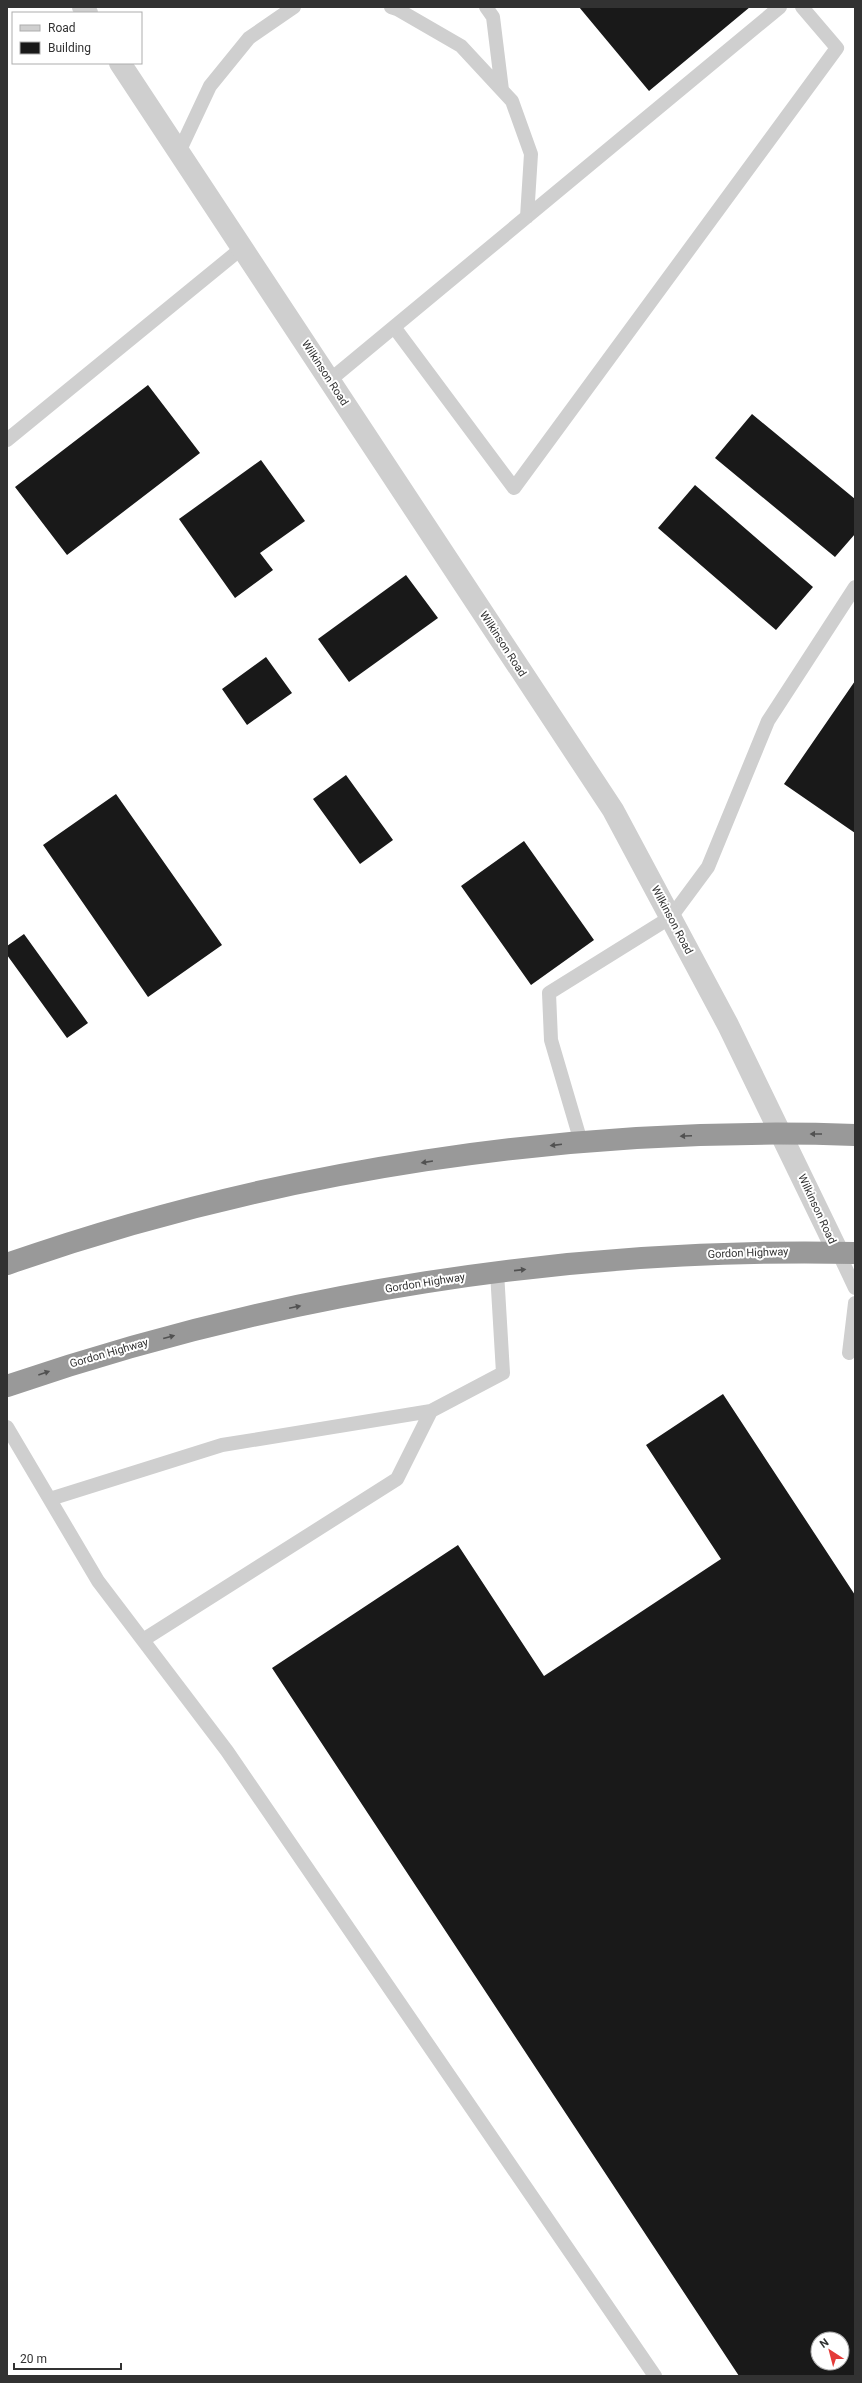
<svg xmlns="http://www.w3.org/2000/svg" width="862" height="2383" viewBox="0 0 862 2383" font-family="Roboto,sans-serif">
  <rect width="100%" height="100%" fill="#fff"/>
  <path fill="#191919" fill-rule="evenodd" d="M 579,7 L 750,7 L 649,91 Z
    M 148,385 L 200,453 L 67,555 L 15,487 Z
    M 752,414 L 855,499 L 855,534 L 835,557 L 715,458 Z
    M 261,460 L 305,521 L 260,553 L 273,570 L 235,598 L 179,519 Z
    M 695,485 L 813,587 L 776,630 L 658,528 Z
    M 406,575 L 438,618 L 349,682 L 318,639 Z
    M 266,657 L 292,693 L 247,725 L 222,689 Z
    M 855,681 L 855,833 L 784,784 Z
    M 346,775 L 393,840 L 360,864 L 313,799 Z
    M 116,794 L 222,945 L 148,997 L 43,845 Z
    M 524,841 L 594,940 L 531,985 L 461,886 Z
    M 24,934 L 88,1023 L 67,1038 L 7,955 L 7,946 Z
    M 723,1394 L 855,1595 L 855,2376 L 739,2376 L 272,1668 L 458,1545 L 544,1676 L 721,1559 L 646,1445 ZM 818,2339 L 842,2339 L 842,2363 L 818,2363 Z"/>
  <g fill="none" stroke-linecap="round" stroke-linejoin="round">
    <path stroke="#cfcfcf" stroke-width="14" d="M 391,7 L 397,9 L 461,46 L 512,101 L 531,154 L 527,217
      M 486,7 L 493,17 L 502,90
      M 179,152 L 210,86 L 249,38 L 294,7
      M 394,327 L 514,488 L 837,48 L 802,7
      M 330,380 L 780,7
      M 7,440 L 242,248
      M 581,1142 L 551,1040 L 549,993 L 671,917 L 708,867 L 768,721 L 855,587
      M 838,1252 L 855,1288
      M 849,1353 L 855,1303
      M 7,1427 L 98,1581 L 227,1751 L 655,2376
      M 50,1499 L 222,1445 L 431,1411
      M 143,1640 L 397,1479 L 431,1411 L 503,1373 L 497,1272"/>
    <path stroke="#cfcfcf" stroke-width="22" d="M 83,7 L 87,13
      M 120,63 L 613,810 L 728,1025 L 838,1252"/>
    <path stroke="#999" stroke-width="22" d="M 7,1264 C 275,1170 571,1125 855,1135
      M 7,1386 C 278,1293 568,1247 855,1253"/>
  </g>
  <defs><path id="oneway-solid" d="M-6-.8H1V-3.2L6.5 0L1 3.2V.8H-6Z"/></defs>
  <g fill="#515151">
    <use href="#oneway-solid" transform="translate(816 1134) rotate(-180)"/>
    <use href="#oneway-solid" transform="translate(686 1136) rotate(177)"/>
    <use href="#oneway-solid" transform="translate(556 1145) rotate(173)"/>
    <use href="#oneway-solid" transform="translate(427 1162) rotate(171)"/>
    <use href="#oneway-solid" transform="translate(520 1270) rotate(-6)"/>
    <use href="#oneway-solid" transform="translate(295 1307) rotate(-12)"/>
    <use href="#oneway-solid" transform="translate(169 1337) rotate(-15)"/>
    <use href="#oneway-solid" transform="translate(44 1373) rotate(-19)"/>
  </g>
  <g text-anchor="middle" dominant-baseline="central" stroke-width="4" stroke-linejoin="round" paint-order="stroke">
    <g font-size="11" fill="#323232" stroke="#fff">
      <text transform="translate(325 373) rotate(57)">Wilkinson Road</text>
      <text transform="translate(503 644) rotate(57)">Wilkinson Road</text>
      <text transform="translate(672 920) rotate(62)">Wilkinson Road</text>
      <text transform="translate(817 1209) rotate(65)">Wilkinson Road</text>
      <text transform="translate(748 1253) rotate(-2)">Gordon Highway</text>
      <text transform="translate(425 1283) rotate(-9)">Gordon Highway</text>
      <text transform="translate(109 1353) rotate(-16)">Gordon Highway</text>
    </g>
  </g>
  <rect width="862" height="2383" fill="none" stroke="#323232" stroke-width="16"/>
  <rect x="12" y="12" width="130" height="52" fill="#ffffff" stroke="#adadad"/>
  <rect x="20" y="25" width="20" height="6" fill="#cfcfcf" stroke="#adadad"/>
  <text x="48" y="32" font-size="12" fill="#323232">Road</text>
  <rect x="20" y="42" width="20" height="12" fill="#191919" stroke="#adadad"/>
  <text x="48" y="52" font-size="12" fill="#323232">Building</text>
  <g transform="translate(830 2351) rotate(324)"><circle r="19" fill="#ffffff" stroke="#adadad"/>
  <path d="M0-3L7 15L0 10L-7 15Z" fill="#e43b39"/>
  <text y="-6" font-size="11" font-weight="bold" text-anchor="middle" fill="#323232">N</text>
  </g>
  <path d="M14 2363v6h107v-6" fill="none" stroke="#323232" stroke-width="2"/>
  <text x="20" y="2363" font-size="12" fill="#323232" stroke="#ffffff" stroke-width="3" paint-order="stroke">20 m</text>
</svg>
